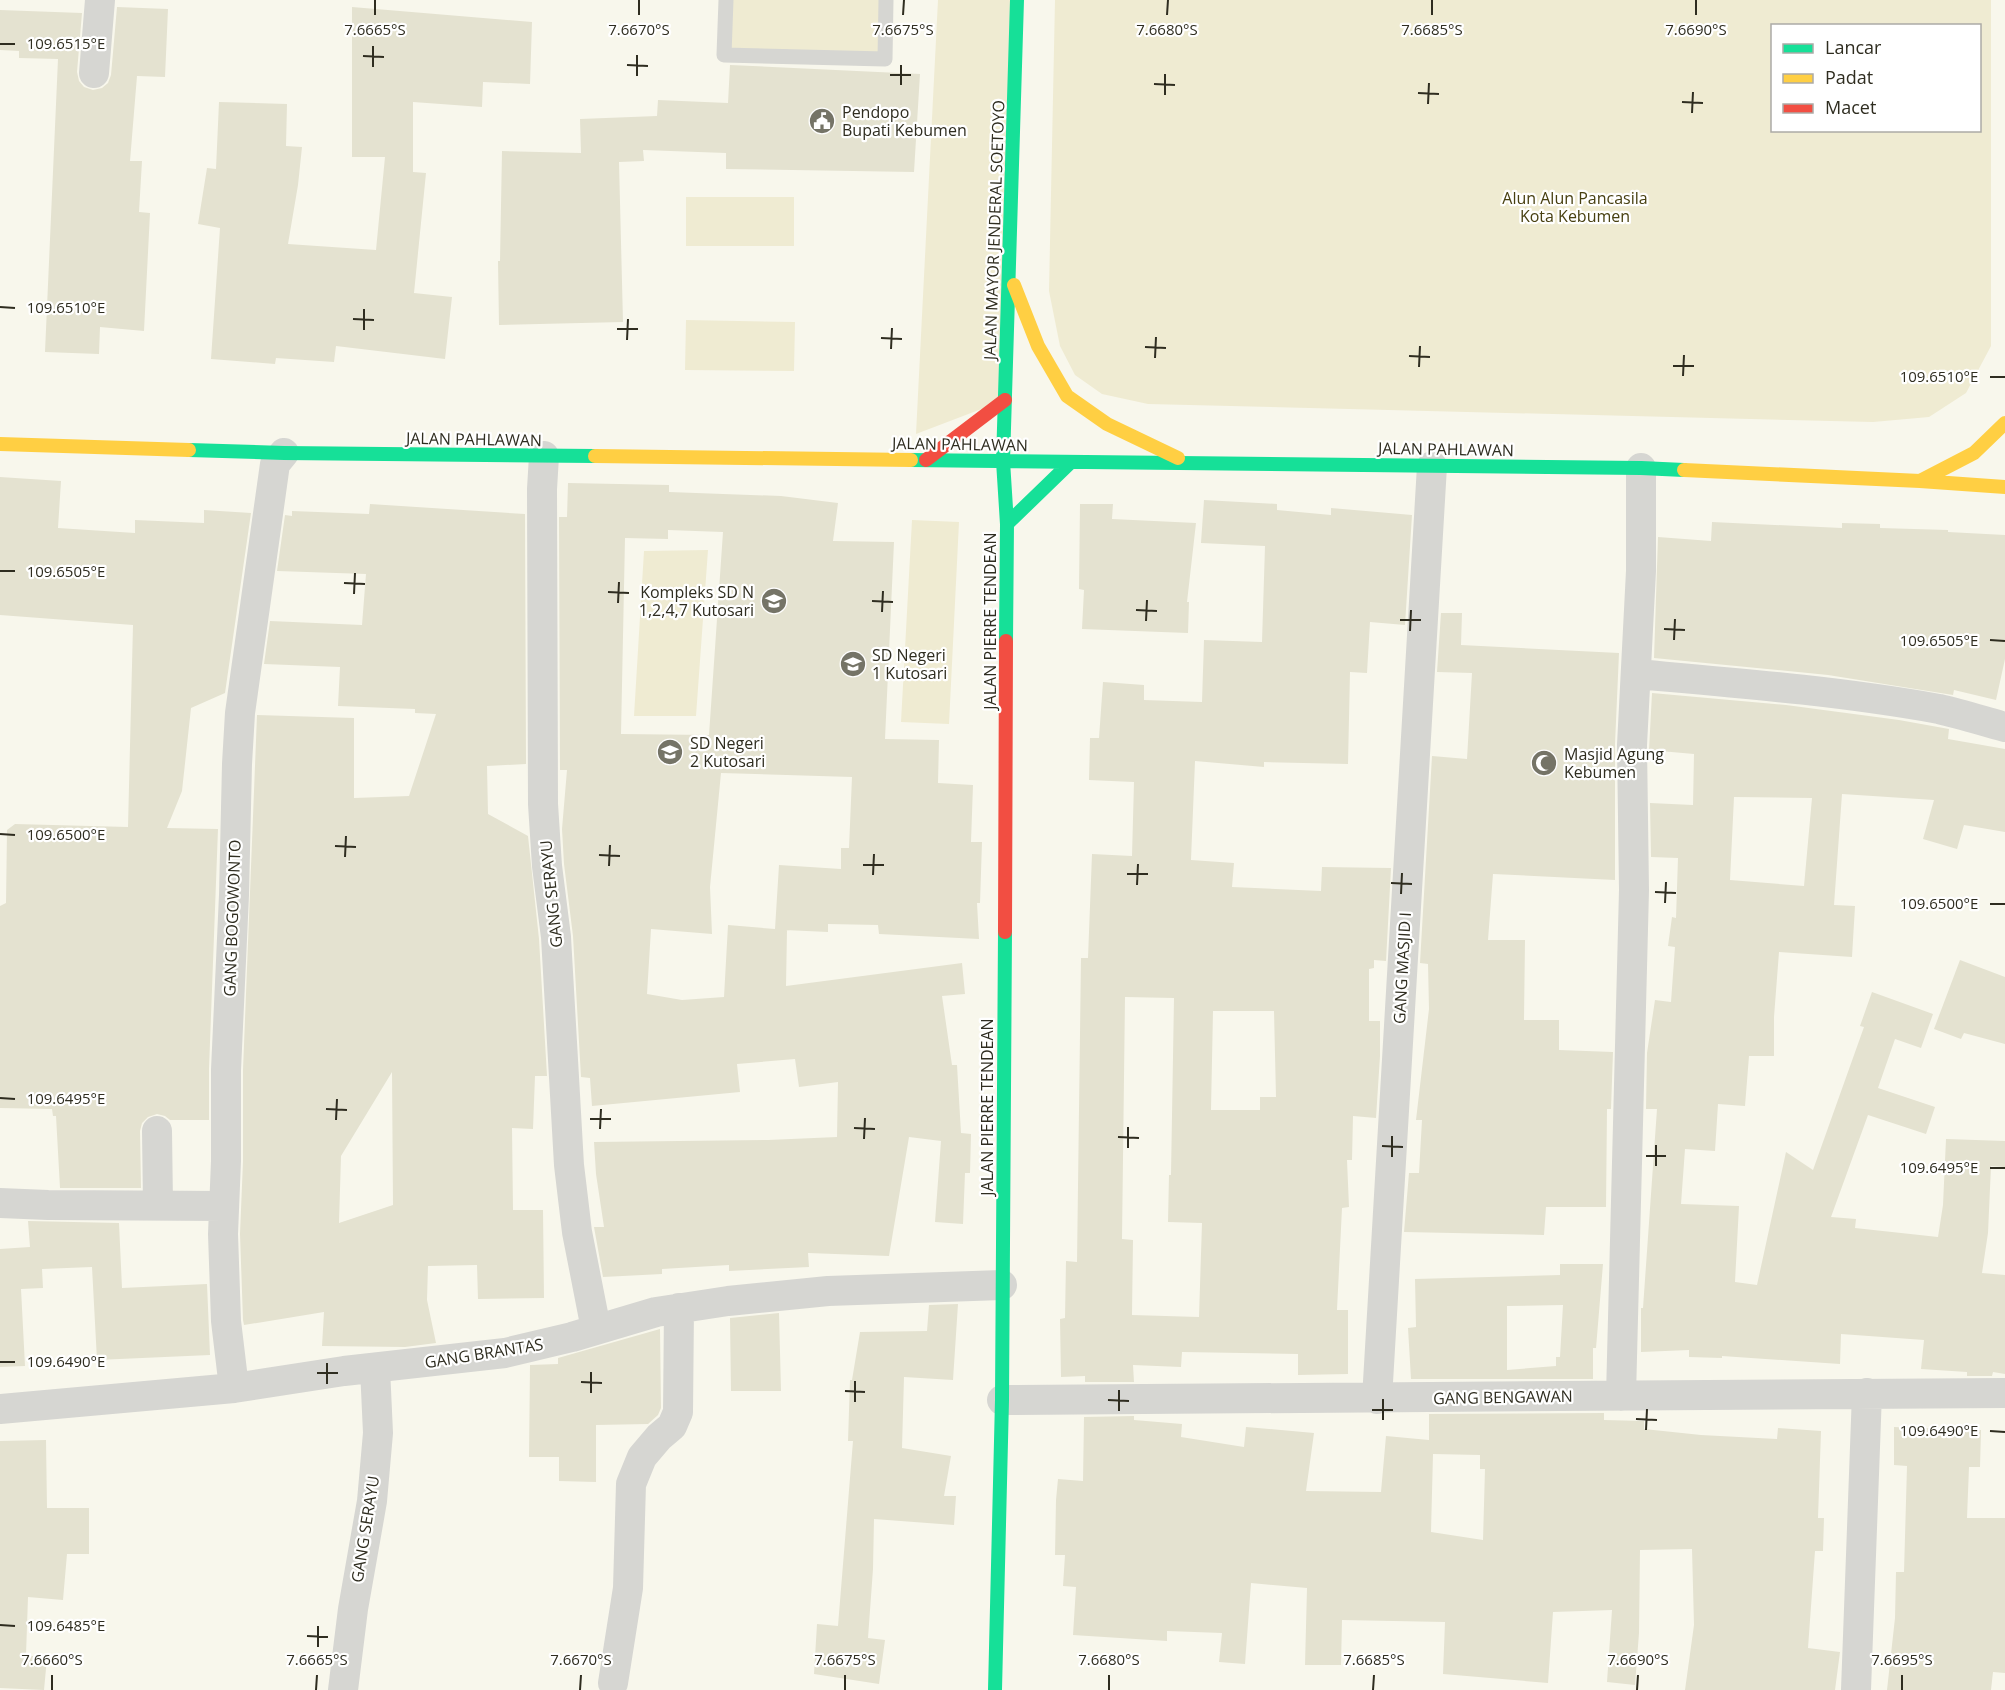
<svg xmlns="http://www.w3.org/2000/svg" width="2005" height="1690" viewBox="0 0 2005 1690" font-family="'Open Sans',sans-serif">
  <rect width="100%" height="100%" fill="#f8f7ec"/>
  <path fill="#efebd2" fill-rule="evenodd" d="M 726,0 L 886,0 L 885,59 L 724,55 Z
    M 938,0 L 1017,0 L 1005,400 L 916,434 Z
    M 1055,0 L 1991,0 L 1991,346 L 1966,393 L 1929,417 L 1873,422 L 1148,404 L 1102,394 L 1075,375 L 1060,346 L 1049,291 ZM 1772,26 L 1980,26 L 1980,130 L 1772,130 Z
    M 686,197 L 794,197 L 794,246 L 686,246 Z
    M 686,320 L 795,322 L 794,371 L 685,370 Z
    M 912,520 L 959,522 L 949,724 L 901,722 Z
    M 708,550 L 696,716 L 634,716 L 644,551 Z"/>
  <path fill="#e4e2d0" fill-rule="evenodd" d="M 117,7 L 168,9 L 165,77 L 137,76 L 130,161 L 142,161 L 139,212 L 150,213 L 144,331 L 100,327 L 99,354 L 45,352 L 58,59 L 19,58 L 19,51 L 0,50 L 0,10 L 82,13 L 77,72 L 79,81 L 84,87 L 93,90 L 102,88 L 108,83 L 111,75 Z
    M 352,7 L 532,22 L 530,84 L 483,82 L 482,107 L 413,102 L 413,172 L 426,173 L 414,293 L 452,297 L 445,359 L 336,346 L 334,362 L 276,358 L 275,364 L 211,359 L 220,228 L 198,224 L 207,168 L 216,169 L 219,102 L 287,104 L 286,146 L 302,147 L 298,185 L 288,244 L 376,250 L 385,157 L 352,157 Z
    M 730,65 L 920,74 L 914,172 L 726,169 L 726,153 L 643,150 L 644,161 L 619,162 L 623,322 L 499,325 L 498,261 L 500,261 L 502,151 L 581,153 L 580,119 L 657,116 L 658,100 L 728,103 Z
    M 0,477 L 61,481 L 58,528 L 135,533 L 135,520 L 204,523 L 204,510 L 251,513 L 225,693 L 191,708 L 182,791 L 167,828 L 218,829 L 209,1069 L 209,1120 L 170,1120 L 165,1116 L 157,1114 L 148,1117 L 142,1123 L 140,1131 L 141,1188 L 60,1188 L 56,1116 L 53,1116 L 52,1109 L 0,1108 L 0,906 L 6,903 L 7,830 L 15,824 L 128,827 L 133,625 L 0,615 Z
    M 568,483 L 669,485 L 669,492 L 781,496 L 838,503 L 833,541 L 894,542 L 885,739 L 939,740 L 938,783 L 973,785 L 971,842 L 982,842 L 980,903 L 977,903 L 979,939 L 879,934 L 878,925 L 828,924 L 828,932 L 785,930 L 787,930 L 786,986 L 962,963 L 965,994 L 942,996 L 952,1065 L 957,1065 L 961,1133 L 971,1134 L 970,1173 L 965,1173 L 963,1224 L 935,1222 L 941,1141 L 909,1137 L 889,1256 L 808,1253 L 809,1267 L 729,1271 L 729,1265 L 662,1269 L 662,1274 L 603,1277 L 594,1227 L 604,1227 L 596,1174 L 594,1142 L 768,1140 L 837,1137 L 838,1082 L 799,1087 L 795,1059 L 737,1064 L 740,1092 L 592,1106 L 590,1078 L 581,1077 L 573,936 L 564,864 L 562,829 L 567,770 L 560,770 L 559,517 L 567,517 ZM 668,530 L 723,532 L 709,735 L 621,734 L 625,538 L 668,539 ZM 721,773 L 852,777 L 849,848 L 841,848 L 841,869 L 779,865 L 775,929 L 728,925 L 724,997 L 682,1000 L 647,994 L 651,929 L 712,934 L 710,887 Z
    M 1204,500 L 1277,504 L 1277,510 L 1331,515 L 1331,508 L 1412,515 L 1405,625 L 1370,622 L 1367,673 L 1350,672 L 1348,764 L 1264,762 L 1264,767 L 1195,761 L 1191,860 L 1234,863 L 1232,887 L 1321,891 L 1322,867 L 1391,868 L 1386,961 L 1374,960 L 1374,968 L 1369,969 L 1369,1021 L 1380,1021 L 1380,1056 L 1376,1118 L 1353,1116 L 1352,1160 L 1347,1160 L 1349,1207 L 1342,1208 L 1337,1310 L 1348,1310 L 1348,1374 L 1298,1375 L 1298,1354 L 1182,1352 L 1181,1367 L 1133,1365 L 1134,1382 L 1085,1382 L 1085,1376 L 1061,1377 L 1060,1319 L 1065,1318 L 1066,1261 L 1077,1262 L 1081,958 L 1088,958 L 1092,854 L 1132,856 L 1134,782 L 1089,780 L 1090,738 L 1099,738 L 1103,682 L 1144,685 L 1144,700 L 1202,702 L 1204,640 L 1262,642 L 1265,546 L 1201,543 ZM 1125,997 L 1174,998 L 1171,1175 L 1169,1175 L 1168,1222 L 1202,1223 L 1199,1317 L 1132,1315 L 1133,1240 L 1122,1239 ZM 1213,1011 L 1274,1011 L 1276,1097 L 1260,1097 L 1260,1110 L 1211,1110 Z
    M 370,504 L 525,514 L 526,764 L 487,766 L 488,814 L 528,836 L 539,939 L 547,1076 L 535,1076 L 533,1129 L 512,1128 L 513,1210 L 543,1210 L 544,1298 L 478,1299 L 477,1265 L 428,1266 L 427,1300 L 436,1343 L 405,1347 L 322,1346 L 324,1312 L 244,1325 L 243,1320 L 240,1234 L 243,1161 L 243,1070 L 257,715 L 354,718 L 354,798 L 409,796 L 436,714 L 415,713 L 415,709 L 338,706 L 340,667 L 264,664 L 270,621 L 362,625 L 366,574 L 277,571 L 285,515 L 292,516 L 292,511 L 369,514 ZM 392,1072 L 393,1205 L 339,1223 L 341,1156 Z
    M 1080,504 L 1113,504 L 1112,519 L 1196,523 L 1187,602 L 1189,602 L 1188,633 L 1082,629 L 1084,590 L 1079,589 Z
    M 1712,522 L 1842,528 L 1842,523 L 1880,524 L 1880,528 L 1948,530 L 1948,532 L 2005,535 L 2005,659 L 1996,700 L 1954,690 L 1953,695 L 1828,675 L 1654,658 L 1658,537 L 1711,541 Z
    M 1441,613 L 1462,613 L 1461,645 L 1619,653 L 1615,744 L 1615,880 L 1493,874 L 1488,940 L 1525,940 L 1524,1020 L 1559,1020 L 1559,1050 L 1613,1052 L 1611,1109 L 1607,1109 L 1606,1207 L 1546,1207 L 1544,1235 L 1404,1232 L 1409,1173 L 1419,1173 L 1422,1120 L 1416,1120 L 1429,1009 L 1428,964 L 1420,963 L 1432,756 L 1467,759 L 1472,673 L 1437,672 Z
    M 1652,693 L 1786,705 L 1899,720 L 1949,729 L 1948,739 L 2005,749 L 2005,832 L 1964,825 L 1957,849 L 1923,839 L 1934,800 L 1842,794 L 1834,905 L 1855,906 L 1852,957 L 1779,952 L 1774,1017 L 1774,1056 L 1749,1056 L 1745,1106 L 1718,1104 L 1715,1151 L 1685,1149 L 1681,1204 L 1739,1206 L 1735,1282 L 1757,1285 L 1786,1152 L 1813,1170 L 1864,1027 L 1860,1026 L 1872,992 L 1933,1014 L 1921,1048 L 1895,1039 L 1878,1088 L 1935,1107 L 1926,1134 L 1868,1115 L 1831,1217 L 1856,1219 L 1855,1228 L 1938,1237 L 1943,1205 L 1946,1139 L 2005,1141 L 2005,1167 L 1991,1166 L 1988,1233 L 1982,1273 L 2005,1275 L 2005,1374 L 1993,1372 L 1992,1376 L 1967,1376 L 1967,1372 L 1921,1369 L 1924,1340 L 1841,1334 L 1840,1364 L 1722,1356 L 1722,1358 L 1689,1357 L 1689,1350 L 1641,1352 L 1641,1308 L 1643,1308 L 1657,1109 L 1646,1109 L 1647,1053 L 1655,1000 L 1671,1002 L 1675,947 L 1668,946 L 1672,917 L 1676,918 L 1678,858 L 1651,857 L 1650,803 L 1693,805 L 1694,754 L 1649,750 ZM 1734,797 L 1812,798 L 1804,886 L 1730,880 Z
    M 1960,960 L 2005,977 L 2005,1044 L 1964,1033 L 1961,1039 L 1934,1029 Z
    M 28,1221 L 119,1223 L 122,1288 L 207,1284 L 210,1355 L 97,1360 L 92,1267 L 42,1269 L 43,1288 L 21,1289 L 25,1366 L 0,1367 L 0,1249 L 30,1247 Z
    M 1560,1264 L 1603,1264 L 1596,1348 L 1593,1348 L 1593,1379 L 1411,1379 L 1408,1328 L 1416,1327 L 1415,1279 L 1560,1275 ZM 1563,1305 L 1560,1357 L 1556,1357 L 1556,1366 L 1507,1370 L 1507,1306 Z
    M 958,1304 L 953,1380 L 904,1377 L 902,1448 L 951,1456 L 944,1496 L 956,1496 L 954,1525 L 874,1519 L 873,1569 L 868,1638 L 885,1640 L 879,1684 L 814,1674 L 817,1624 L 838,1626 L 853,1441 L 848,1441 L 850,1380 L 852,1380 L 860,1332 L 927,1331 L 929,1305 Z
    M 779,1313 L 781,1391 L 731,1391 L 730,1318 Z
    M 660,1329 L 661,1408 L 658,1415 L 648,1424 L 596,1425 L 596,1482 L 559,1481 L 559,1457 L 529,1457 L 530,1365 L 558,1364 L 558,1358 Z
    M 1604,1413 L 1604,1420 L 1644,1421 L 1644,1429 L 1701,1435 L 1777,1439 L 1778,1428 L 1821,1431 L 1818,1518 L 1824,1518 L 1823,1551 L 1815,1551 L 1808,1648 L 1840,1652 L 1835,1690 L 1685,1690 L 1694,1625 L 1692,1549 L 1640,1550 L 1639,1633 L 1635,1685 L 1607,1682 L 1612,1610 L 1553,1612 L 1548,1683 L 1443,1674 L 1445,1622 L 1342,1620 L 1341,1665 L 1305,1665 L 1307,1588 L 1251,1583 L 1245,1664 L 1219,1662 L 1222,1633 L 1167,1631 L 1167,1641 L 1073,1635 L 1076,1587 L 1063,1586 L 1065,1555 L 1055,1555 L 1056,1500 L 1058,1479 L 1083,1481 L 1084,1417 L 1134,1416 L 1134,1420 L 1182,1424 L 1181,1437 L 1244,1447 L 1246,1427 L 1314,1433 L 1306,1491 L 1381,1492 L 1386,1436 L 1429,1440 L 1429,1414 ZM 1433,1454 L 1480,1455 L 1480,1469 L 1485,1469 L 1483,1540 L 1431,1532 Z
    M 1894,1427 L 1981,1430 L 1980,1467 L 1969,1467 L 1967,1518 L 2005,1518 L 2005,1673 L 1993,1672 L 1991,1690 L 1887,1690 L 1895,1618 L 1896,1572 L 1904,1572 L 1907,1466 L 1894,1465 Z
    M 46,1440 L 47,1508 L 89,1508 L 89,1554 L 67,1554 L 63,1600 L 28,1597 L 26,1655 L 47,1658 L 44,1690 L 0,1688 L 0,1441 Z"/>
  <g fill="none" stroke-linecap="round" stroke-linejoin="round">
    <path stroke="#d6d6d2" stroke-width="15" d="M 726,0 L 724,55 L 885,59 L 886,0"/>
    <path stroke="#d6d6d2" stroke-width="30" d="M 94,73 L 100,0
      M 544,456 L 542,489 L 543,804 L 547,866 L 556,937 L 569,1165 L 577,1232 L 596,1329
      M 1636,674 C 1737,683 1839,691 1939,709 C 1961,714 1983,721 2005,727
      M 157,1131 L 158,1205
      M 0,1203 L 48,1205 L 224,1206
      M 234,1388 L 226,1321 L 223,1234 L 226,1161 L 226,1070 L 234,895 L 237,764 L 240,713 L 275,464 L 284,453
      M 1621,1396 L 1634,890 L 1632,745 L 1641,571 L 1641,468
      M 1377,1399 L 1432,466
      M 1002,1400 L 2005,1393
      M 0,1409 L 234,1388 L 344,1371 L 505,1353 L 572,1337 L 656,1312 L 728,1301 L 828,1291 L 1002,1285
      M 613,1683 L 628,1588 L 631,1484 L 642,1457 L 659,1437 L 672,1426 L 678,1412 L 679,1308
      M 343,1690 L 353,1609 L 372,1501 L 378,1433 L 375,1368
      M 1856,1690 L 1867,1393"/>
    <path stroke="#16e098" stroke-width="14" d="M 189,450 L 284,453 L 595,456
      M 911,460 L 1641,468 L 1684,470
      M 1007,524 L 1071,462
      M 1006,641 L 1007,524 L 1003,461 L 1017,0
      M 995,1690 L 1002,1400 L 1005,932"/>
    <path stroke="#ffcf43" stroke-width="14" d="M 1014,285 L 1038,346 L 1067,396 L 1107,424 L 1178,458
      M 0,444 L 189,450
      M 595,456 L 911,460
      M 1684,470 L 1920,481 L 2005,487
      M 1920,481 L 1974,453 L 2005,423"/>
    <path stroke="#f24e42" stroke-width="14" d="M 926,460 L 1005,400
      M 1005,932 L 1006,641"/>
  </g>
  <path fill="none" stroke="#2f2d20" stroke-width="2" d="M 375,15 L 375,0M 639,15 L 639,0M 903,15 L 904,0M 1167,15 L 1168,0M 1432,15 L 1432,0M 1696,15 L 1696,0M 0,44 L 15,44M 363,56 L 384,57M 627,65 L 648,66M 373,67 L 373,46M 890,75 L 911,75M 637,76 L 637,55M 1154,84 L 1175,85M 901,85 L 901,65M 1418,93 L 1439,94M 1165,95 L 1165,74M 1682,102 L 1703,103M 1428,104 L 1429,83M 1692,113 L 1693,92M 0,307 L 15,308M 353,319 L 374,320M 617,329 L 638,329M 364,330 L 364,309M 881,338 L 902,339M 627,340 L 628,319M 1145,347 L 1166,348M 891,349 L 892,328M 1409,356 L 1430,357M 1155,358 L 1156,337M 1673,366 L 1694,366M 1419,367 L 1420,346M 1683,376 L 1684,355M 1990,377 L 2005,377M 0,571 L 15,571M 344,583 L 365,584M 608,592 L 629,593M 354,594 L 355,573M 872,601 L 893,602M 618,603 L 619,582M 1136,610 L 1157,611M 882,612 L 883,591M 1400,620 L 1421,620M 1146,621 L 1147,600M 1664,629 L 1685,630M 1410,631 L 1411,610M 1674,640 L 1675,619M 1990,640 L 2005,641M 0,834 L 15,835M 335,846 L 356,847M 599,855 L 620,856M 345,857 L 346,836M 863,865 L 884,865M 609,866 L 610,845M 1127,874 L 1148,874M 873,875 L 874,854M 1391,883 L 1412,884M 1137,885 L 1138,864M 1655,892 L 1676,893M 1401,894 L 1402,873M 1665,903 L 1666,882M 1990,904 L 2005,904M 0,1098 L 15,1099M 326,1109 L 347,1110M 590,1119 L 611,1119M 336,1120 L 337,1099M 854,1128 L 875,1129M 600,1129 L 601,1109M 1118,1137 L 1139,1138M 864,1139 L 865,1118M 1382,1146 L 1403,1147M 1128,1148 L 1128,1127M 1646,1156 L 1666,1156M 1392,1157 L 1392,1136M 1656,1166 L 1656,1145M 1990,1168 L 2005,1168M 0,1362 L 15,1362M 317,1373 L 338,1373M 581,1382 L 602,1383M 327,1384 L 327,1363M 845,1391 L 865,1392M 591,1393 L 591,1372M 1108,1400 L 1129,1401M 855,1402 L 855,1381M 1372,1410 L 1393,1410M 1119,1411 L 1119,1390M 1636,1419 L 1657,1420M 1383,1420 L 1383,1399M 1646,1430 L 1647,1409M 1990,1431 L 2005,1432M 0,1625 L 15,1626M 307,1636 L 328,1637M 318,1647 L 318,1626M 52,1690 L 52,1675M 316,1690 L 317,1675M 580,1690 L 581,1675M 845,1690 L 845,1675M 1109,1690 L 1109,1675M 1373,1690 L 1374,1675M 1637,1690 L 1638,1675M 1902,1690 L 1902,1675"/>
  <defs>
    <g id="civic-disc" transform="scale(1.35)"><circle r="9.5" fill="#757467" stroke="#fff"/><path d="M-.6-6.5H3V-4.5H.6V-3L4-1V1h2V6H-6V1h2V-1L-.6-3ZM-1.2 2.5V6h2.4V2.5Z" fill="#fff"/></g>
    <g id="school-disc" transform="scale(1.35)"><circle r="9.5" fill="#757467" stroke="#fff"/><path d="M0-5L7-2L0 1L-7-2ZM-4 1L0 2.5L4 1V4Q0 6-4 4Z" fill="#fff"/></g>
    <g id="mosque-disc" transform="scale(1.35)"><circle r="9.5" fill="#757467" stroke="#fff"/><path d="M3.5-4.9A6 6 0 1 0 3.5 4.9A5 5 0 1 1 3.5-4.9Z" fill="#fff"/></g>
  </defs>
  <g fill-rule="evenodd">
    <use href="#civic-disc" x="822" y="121"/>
    <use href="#school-disc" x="774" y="601"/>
    <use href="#school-disc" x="853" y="664"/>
    <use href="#school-disc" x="670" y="752"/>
    <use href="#mosque-disc" x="1544" y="763"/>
  </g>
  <g text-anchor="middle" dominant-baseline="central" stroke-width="4.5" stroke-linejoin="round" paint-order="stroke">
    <g font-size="16" fill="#2f2d20" stroke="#fff" text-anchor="start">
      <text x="842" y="112">Pendopo<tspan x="842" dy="18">Bupati Kebumen</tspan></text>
      <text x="754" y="592" text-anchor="end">Kompleks SD N<tspan x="754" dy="18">1,2,4,7 Kutosari</tspan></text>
      <text x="872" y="655">SD Negeri<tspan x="872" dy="18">1 Kutosari</tspan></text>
      <text x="690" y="743">SD Negeri<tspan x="690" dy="18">2 Kutosari</tspan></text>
      <text x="1564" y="754">Masjid Agung<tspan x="1564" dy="18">Kebumen</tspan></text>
    </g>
    <g font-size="16" fill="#484011" stroke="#fff">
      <text x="1575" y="198">Alun Alun Pancasila<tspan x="1575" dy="18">Kota Kebumen</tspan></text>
    </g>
    <g font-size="16" fill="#2f2d20" stroke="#fff">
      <text transform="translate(994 230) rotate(-88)">JALAN MAYOR JENDERAL SOETOYO</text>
      <text transform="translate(474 439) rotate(1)">JALAN PAHLAWAN</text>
      <text transform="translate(960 444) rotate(1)">JALAN PAHLAWAN</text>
      <text transform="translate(1446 449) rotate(1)">JALAN PAHLAWAN</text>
      <text transform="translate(990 621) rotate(-90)">JALAN PIERRE TENDEAN</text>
      <text transform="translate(551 894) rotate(-96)">GANG SERAYU</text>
      <text transform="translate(232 918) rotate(-88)">GANG BOGOWONTO</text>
      <text transform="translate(1402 968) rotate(-87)">GANG MASJID I</text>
      <text transform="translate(987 1107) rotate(-90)">JALAN PIERRE TENDEAN</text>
      <text transform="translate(484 1353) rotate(-9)">GANG BRANTAS</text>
      <text transform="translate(1503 1397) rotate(-1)">GANG BENGAWAN</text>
      <text transform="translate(365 1529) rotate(-81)">GANG SERAYU</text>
    </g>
  </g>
  <g font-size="15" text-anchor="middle" fill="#2f2d20" stroke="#fff" stroke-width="4.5" stroke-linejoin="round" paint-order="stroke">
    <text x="375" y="35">7.6665°S</text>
    <text x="639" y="35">7.6670°S</text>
    <text x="903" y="35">7.6675°S</text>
    <text x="1167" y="35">7.6680°S</text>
    <text x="1432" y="35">7.6685°S</text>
    <text x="1696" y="35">7.6690°S</text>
    <text x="66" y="49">109.6515°E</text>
    <text x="66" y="313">109.6510°E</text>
    <text x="1939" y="382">109.6510°E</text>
    <text x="66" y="577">109.6505°E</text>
    <text x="1939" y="646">109.6505°E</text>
    <text x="66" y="840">109.6500°E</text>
    <text x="1939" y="909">109.6500°E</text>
    <text x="66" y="1104">109.6495°E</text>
    <text x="1939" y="1173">109.6495°E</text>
    <text x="66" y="1367">109.6490°E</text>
    <text x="1939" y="1436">109.6490°E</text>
    <text x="66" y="1631">109.6485°E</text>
    <text x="52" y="1665">7.6660°S</text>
    <text x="317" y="1665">7.6665°S</text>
    <text x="581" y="1665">7.6670°S</text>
    <text x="845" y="1665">7.6675°S</text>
    <text x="1109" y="1665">7.6680°S</text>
    <text x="1374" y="1665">7.6685°S</text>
    <text x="1638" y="1665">7.6690°S</text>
    <text x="1902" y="1665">7.6695°S</text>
  </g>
  <rect x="1771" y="24" width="210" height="108" fill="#ffffff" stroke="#acaba6" stroke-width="1.5"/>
  <rect x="1783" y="44" width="30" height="9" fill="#16e098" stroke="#acaba6" stroke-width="1.5"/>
  <text x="1825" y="54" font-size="18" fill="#2f2d20">Lancar</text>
  <rect x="1783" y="74" width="30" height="9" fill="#ffcf43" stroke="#acaba6" stroke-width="1.5"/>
  <text x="1825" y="84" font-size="18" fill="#2f2d20">Padat</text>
  <rect x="1783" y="104" width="30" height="9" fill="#f24e42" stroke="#acaba6" stroke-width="1.5"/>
  <text x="1825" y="114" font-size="18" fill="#2f2d20">Macet</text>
</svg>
